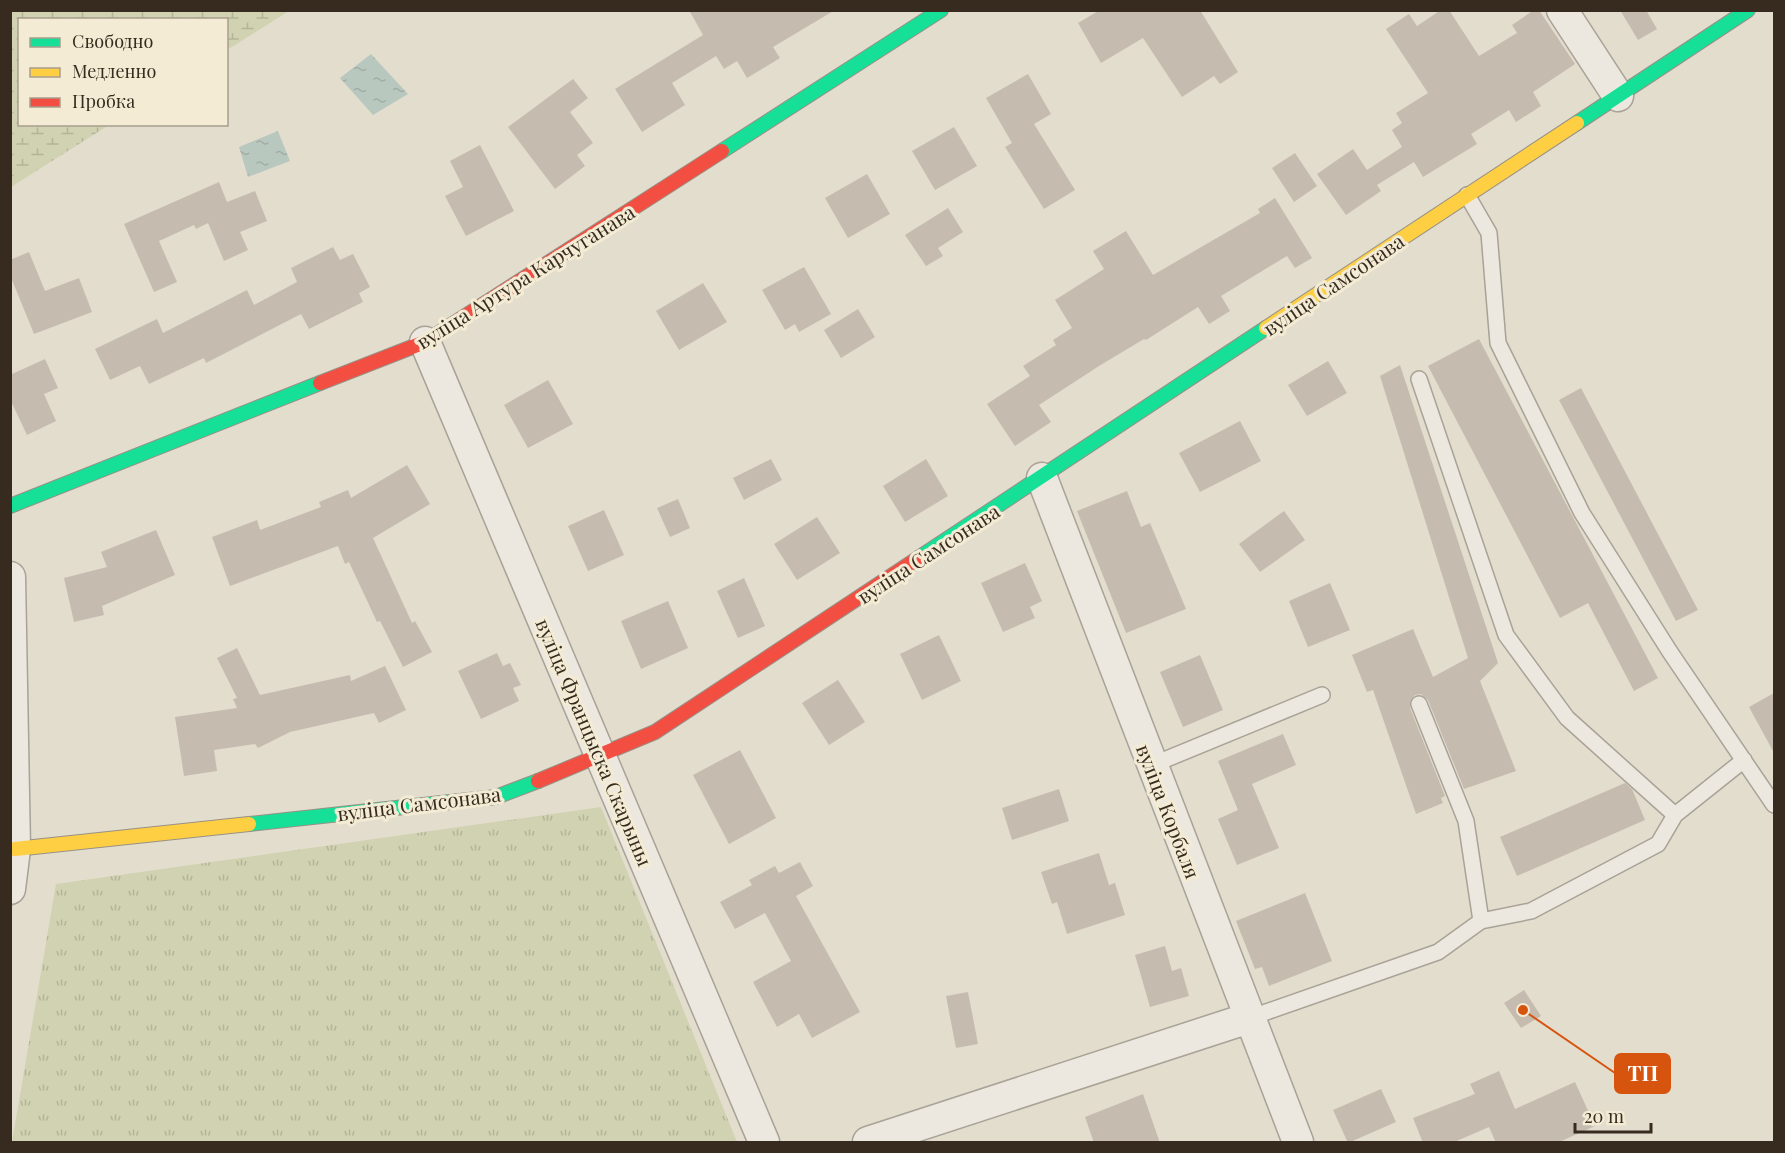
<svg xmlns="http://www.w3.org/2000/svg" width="1785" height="1153" viewBox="0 0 1785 1153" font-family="'Playfair Display',serif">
  <defs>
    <pattern id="wetland-marsh" width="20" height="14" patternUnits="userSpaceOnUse" patternTransform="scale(1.5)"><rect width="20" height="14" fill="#d1d2b1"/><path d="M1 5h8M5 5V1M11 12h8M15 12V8" fill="none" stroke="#b4b498"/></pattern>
    <pattern id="park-tufts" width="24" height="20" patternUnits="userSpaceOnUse" patternTransform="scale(1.5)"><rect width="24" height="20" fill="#d1d2b1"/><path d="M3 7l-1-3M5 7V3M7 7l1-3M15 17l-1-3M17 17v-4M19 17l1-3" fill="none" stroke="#b4b498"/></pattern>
    <pattern id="water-ripples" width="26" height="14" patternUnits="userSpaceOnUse" patternTransform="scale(1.5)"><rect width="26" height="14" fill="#b9c8bf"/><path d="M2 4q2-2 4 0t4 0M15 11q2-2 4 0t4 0" fill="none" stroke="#a0aca4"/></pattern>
  </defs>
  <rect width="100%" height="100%" fill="#e3ddce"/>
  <path fill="url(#wetland-marsh)" d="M 11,11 L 289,11 L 227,50 L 226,20 L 20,20 L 20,124 L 109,125 L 11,187 Z"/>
  <path fill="url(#park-tufts)" d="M 601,807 L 737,1142 L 12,1142 L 56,884 Z"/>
  <path fill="url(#water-ripples)" d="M 371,54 L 408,94 L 373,115 L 340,78 Z
    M 278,131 L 290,161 L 248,177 L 239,147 Z"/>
  <path fill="#c6bbaf" d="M 689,10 L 835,10 L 773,47 L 780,58 L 747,78 L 737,61 L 724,69 L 716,56 L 672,83 L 685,105 L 642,132 L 615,89 L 703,35 Z
    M 1100,10 L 1200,10 L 1238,72 L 1220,84 L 1214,76 L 1182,97 L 1143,38 L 1101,63 L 1078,23 Z
    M 1441,10 L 1449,10 L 1479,56 L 1517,33 L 1512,25 L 1534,10 L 1539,10 L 1575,64 L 1533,92 L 1541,106 L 1516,122 L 1509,110 L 1471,134 L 1477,144 L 1423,177 L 1414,162 L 1377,185 L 1381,191 L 1346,215 L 1317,174 L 1353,149 L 1367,170 L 1402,147 L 1392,130 L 1402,123 L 1396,113 L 1428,93 L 1386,29 L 1409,14 L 1417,26 Z
    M 1620,10 L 1646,10 L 1657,29 L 1638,40 Z
    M 1028,74 L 1051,114 L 1034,124 L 1075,190 L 1044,209 L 1005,147 L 1012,143 L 986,98 Z
    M 573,79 L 588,98 L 570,112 L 593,143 L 577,155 L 585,166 L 555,189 L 508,127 Z
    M 954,127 L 977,166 L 935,190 L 912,151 Z
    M 480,145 L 514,211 L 466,236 L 445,196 L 463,187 L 450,161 Z
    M 1295,153 L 1317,186 L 1294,202 L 1272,168 Z
    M 867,174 L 890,214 L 848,238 L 825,198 Z
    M 219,182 L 227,202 L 255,191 L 267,221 L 240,232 L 248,250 L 224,261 L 208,223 L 196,229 L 194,225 L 159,241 L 177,282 L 154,292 L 124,224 Z
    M 1275,198 L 1312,258 L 1295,268 L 1287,256 L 1221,296 L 1230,311 L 1209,324 L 1198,307 L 1146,340 L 1144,339 L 1099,366 L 1039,405 L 1051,422 L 1015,446 L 987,404 L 1030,376 L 1023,366 L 1056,345 L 1053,340 L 1072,328 L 1055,300 L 1104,269 L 1093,251 L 1126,231 L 1153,275 L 1260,213 L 1258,209 Z
    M 948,208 L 963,232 L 938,248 L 943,256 L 926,266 L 905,235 Z
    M 333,247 L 340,260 L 353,254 L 370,287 L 359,293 L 363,302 L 309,329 L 301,314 L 206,363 L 204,358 L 149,384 L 140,366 L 110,380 L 95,349 L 157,319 L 163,333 L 247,290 L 254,305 L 297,282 L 291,268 Z
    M 29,252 L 45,291 L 79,278 L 92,312 L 34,334 L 10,275 L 10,260 Z
    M 804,267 L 831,314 L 799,332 L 795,324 L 785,330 L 762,290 Z
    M 703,283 L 727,322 L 679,350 L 656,311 Z
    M 858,309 L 875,337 L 841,358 L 824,330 Z
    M 1479,339 L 1658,678 L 1634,691 L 1588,603 L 1560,618 L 1428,366 Z
    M 45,359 L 58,388 L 44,394 L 56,421 L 27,435 L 10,399 L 10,375 Z
    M 1328,361 L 1347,393 L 1307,416 L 1288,385 Z
    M 1400,365 L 1498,663 L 1480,681 L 1516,771 L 1464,789 L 1428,700 L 1421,694 L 1415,695 L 1410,702 L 1410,708 L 1445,796 L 1441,798 L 1443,803 L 1416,814 L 1373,690 L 1367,692 L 1352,655 L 1413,629 L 1433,677 L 1468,658 L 1380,376 Z
    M 548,380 L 573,424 L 528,448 L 504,405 Z
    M 1581,388 L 1698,610 L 1676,621 L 1559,400 Z
    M 1240,421 L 1261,461 L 1200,492 L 1179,453 Z
    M 771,459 L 782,480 L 744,500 L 733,478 Z
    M 926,459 L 948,496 L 905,522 L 883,486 Z
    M 407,465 L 430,504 L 373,538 L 412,623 L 415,621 L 432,652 L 403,667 L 380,621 L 377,622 L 349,562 L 345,564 L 338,546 L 230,586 L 212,537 L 257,520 L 260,530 L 321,507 L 319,502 L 348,490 L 351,498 Z
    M 1127,491 L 1141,527 L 1150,523 L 1186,609 L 1126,633 L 1077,511 Z
    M 678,499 L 690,528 L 670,537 L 657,508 Z
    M 604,510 L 624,555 L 588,571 L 568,526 Z
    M 1284,511 L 1305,540 L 1260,572 L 1239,544 Z
    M 817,517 L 840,553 L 797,580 L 774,544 Z
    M 156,530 L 175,575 L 102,606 L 104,615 L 74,622 L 64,578 L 107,567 L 101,552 Z
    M 1025,563 L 1042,601 L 1030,607 L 1035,618 L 1003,632 L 981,583 Z
    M 744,578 L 765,626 L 738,638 L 717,591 Z
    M 1330,583 L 1350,630 L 1308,647 L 1289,601 Z
    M 668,601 L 688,648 L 641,669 L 621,621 Z
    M 939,635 L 961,681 L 922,700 L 900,654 Z
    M 237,648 L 260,695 L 350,675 L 351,681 L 385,666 L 406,710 L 379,723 L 374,713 L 290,732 L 258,748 L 255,744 L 214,750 L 217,771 L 184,776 L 175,717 L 237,708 L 233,699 L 237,698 L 217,658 Z
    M 497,653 L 503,666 L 510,663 L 521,685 L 513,688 L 519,701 L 481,719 L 458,671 Z
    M 1200,655 L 1223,710 L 1183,727 L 1160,672 Z
    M 838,680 L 865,722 L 829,745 L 802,703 Z
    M 1774,693 L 1774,753 L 1749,707 Z
    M 1283,734 L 1296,765 L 1252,784 L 1279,848 L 1237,865 L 1218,819 L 1238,810 L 1218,761 Z
    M 740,750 L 776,818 L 729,844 L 693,775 Z
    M 1625,783 L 1632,789 L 1645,820 L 1517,876 L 1500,837 Z
    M 1059,789 L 1069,821 L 1012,840 L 1002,808 Z
    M 1099,853 L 1109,885 L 1115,883 L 1125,915 L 1067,934 L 1057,902 L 1052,904 L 1041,872 Z
    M 800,862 L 813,886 L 796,896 L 860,1012 L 812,1038 L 799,1014 L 777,1027 L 753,982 L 791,961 L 765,913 L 735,929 L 720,902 L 752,885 L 749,880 L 775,866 L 779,873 Z
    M 1305,893 L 1332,961 L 1269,986 L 1262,967 L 1255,969 L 1236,921 Z
    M 1165,946 L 1172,971 L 1181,968 L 1189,996 L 1150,1007 L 1135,955 Z
    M 1524,990 L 1541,1016 L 1521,1028 L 1504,1003 Z
    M 968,992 L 978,1044 L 956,1048 L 946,996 Z
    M 1499,1071 L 1515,1109 L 1575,1082 L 1595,1126 L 1557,1143 L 1496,1143 L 1489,1127 L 1452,1143 L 1423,1143 L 1413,1118 L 1475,1094 L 1470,1084 Z
    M 1381,1089 L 1396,1122 L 1348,1143 L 1333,1110 Z
    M 1143,1094 L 1160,1143 L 1094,1143 L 1085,1117 Z"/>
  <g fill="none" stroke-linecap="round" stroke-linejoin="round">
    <g stroke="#a8a297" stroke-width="18">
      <path id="lane" d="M 1467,195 L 1489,233 L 1498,343 L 1582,513 L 1670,652 L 1774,805
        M 1419,379 L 1506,635 L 1567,718 L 1675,815
        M 1152,765 L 1322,695
        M 1481,921 L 1531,911 L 1658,844 L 1675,815 L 1744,760
        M 1249,1018 L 1438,952 L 1481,921 L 1466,821 L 1419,704"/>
    </g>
    <g stroke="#a8a297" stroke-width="33">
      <path id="street" d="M 1562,10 L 1618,96
        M 425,342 L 764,1142
        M 1042,478 L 1298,1142
        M 10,577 L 15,849 L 10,889
        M 868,1142 L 1249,1018"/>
    </g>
    <g stroke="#989186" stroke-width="16">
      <path id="fast" d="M 1577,123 L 1748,10
        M 722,151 L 941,10
        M 10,506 L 320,383
        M 920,557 L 1266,328
        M 249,824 L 496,797 L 538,781"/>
    </g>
    <g stroke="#989186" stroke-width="16">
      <path id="slow" d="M 1266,328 L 1577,123
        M 15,849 L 249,824"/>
    </g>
    <g stroke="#989186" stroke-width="16">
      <path id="jam" d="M 320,383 L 425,342 L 722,151
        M 538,781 L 655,732 L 920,557"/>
    </g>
    <use href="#lane" stroke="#ece8df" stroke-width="15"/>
    <use href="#street" stroke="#ece8df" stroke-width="30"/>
    <use href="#fast" stroke="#16e098" stroke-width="14"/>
    <use href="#slow" stroke="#ffcf43" stroke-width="14"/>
    <use href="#jam" stroke="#f24e42" stroke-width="14"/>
  </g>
  <g text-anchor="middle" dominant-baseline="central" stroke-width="6" stroke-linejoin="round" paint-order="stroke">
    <g font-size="20" fill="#372b1f" stroke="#f3ebd4">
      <text transform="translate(525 276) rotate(-32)">вуліца Артура Карчуганава</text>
      <text transform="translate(1333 284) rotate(-34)">вуліца Самсонава</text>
      <text transform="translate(928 553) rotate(-33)">вуліца Самсонава</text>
      <text transform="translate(595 742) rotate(67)">вуліца Францыска Скарыны</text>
      <text transform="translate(419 803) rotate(-7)">вуліца Самсонава</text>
      <text transform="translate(1169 811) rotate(69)">вуліца Корбаля</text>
    </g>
  </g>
  <path fill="none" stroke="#d6540e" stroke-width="2" d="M1523 1010L1615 1073"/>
  <circle fill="#d6540e" stroke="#f3ebd4" stroke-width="2" cx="1523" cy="1010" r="6"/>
  <rect fill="#d6540e" stroke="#d6540e" stroke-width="2" x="1615" y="1054" width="55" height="39" rx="6"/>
  <g font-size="21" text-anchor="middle" font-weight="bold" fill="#fff">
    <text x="1643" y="1081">ТП</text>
  </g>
  <rect width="1785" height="1153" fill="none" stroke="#372b1f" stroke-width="24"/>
  <rect x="18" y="18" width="210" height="108" fill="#f3ebd4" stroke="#a89e8c" stroke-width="1.5"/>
  <rect x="30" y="38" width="30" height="9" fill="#16e098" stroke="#a89e8c" stroke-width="1.5"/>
  <text x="72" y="48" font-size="18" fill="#372b1f">Свободно</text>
  <rect x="30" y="68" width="30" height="9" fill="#ffcf43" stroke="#a89e8c" stroke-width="1.5"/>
  <text x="72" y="78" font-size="18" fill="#372b1f">Медленно</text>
  <rect x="30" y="98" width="30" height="9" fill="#f24e42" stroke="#a89e8c" stroke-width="1.5"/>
  <text x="72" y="108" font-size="18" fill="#372b1f">Пробка</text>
  <path d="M1575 1123v9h76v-9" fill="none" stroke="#372b1f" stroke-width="3"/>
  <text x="1584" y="1123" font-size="18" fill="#372b1f" stroke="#f3ebd4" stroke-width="4.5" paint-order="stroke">20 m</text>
</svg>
